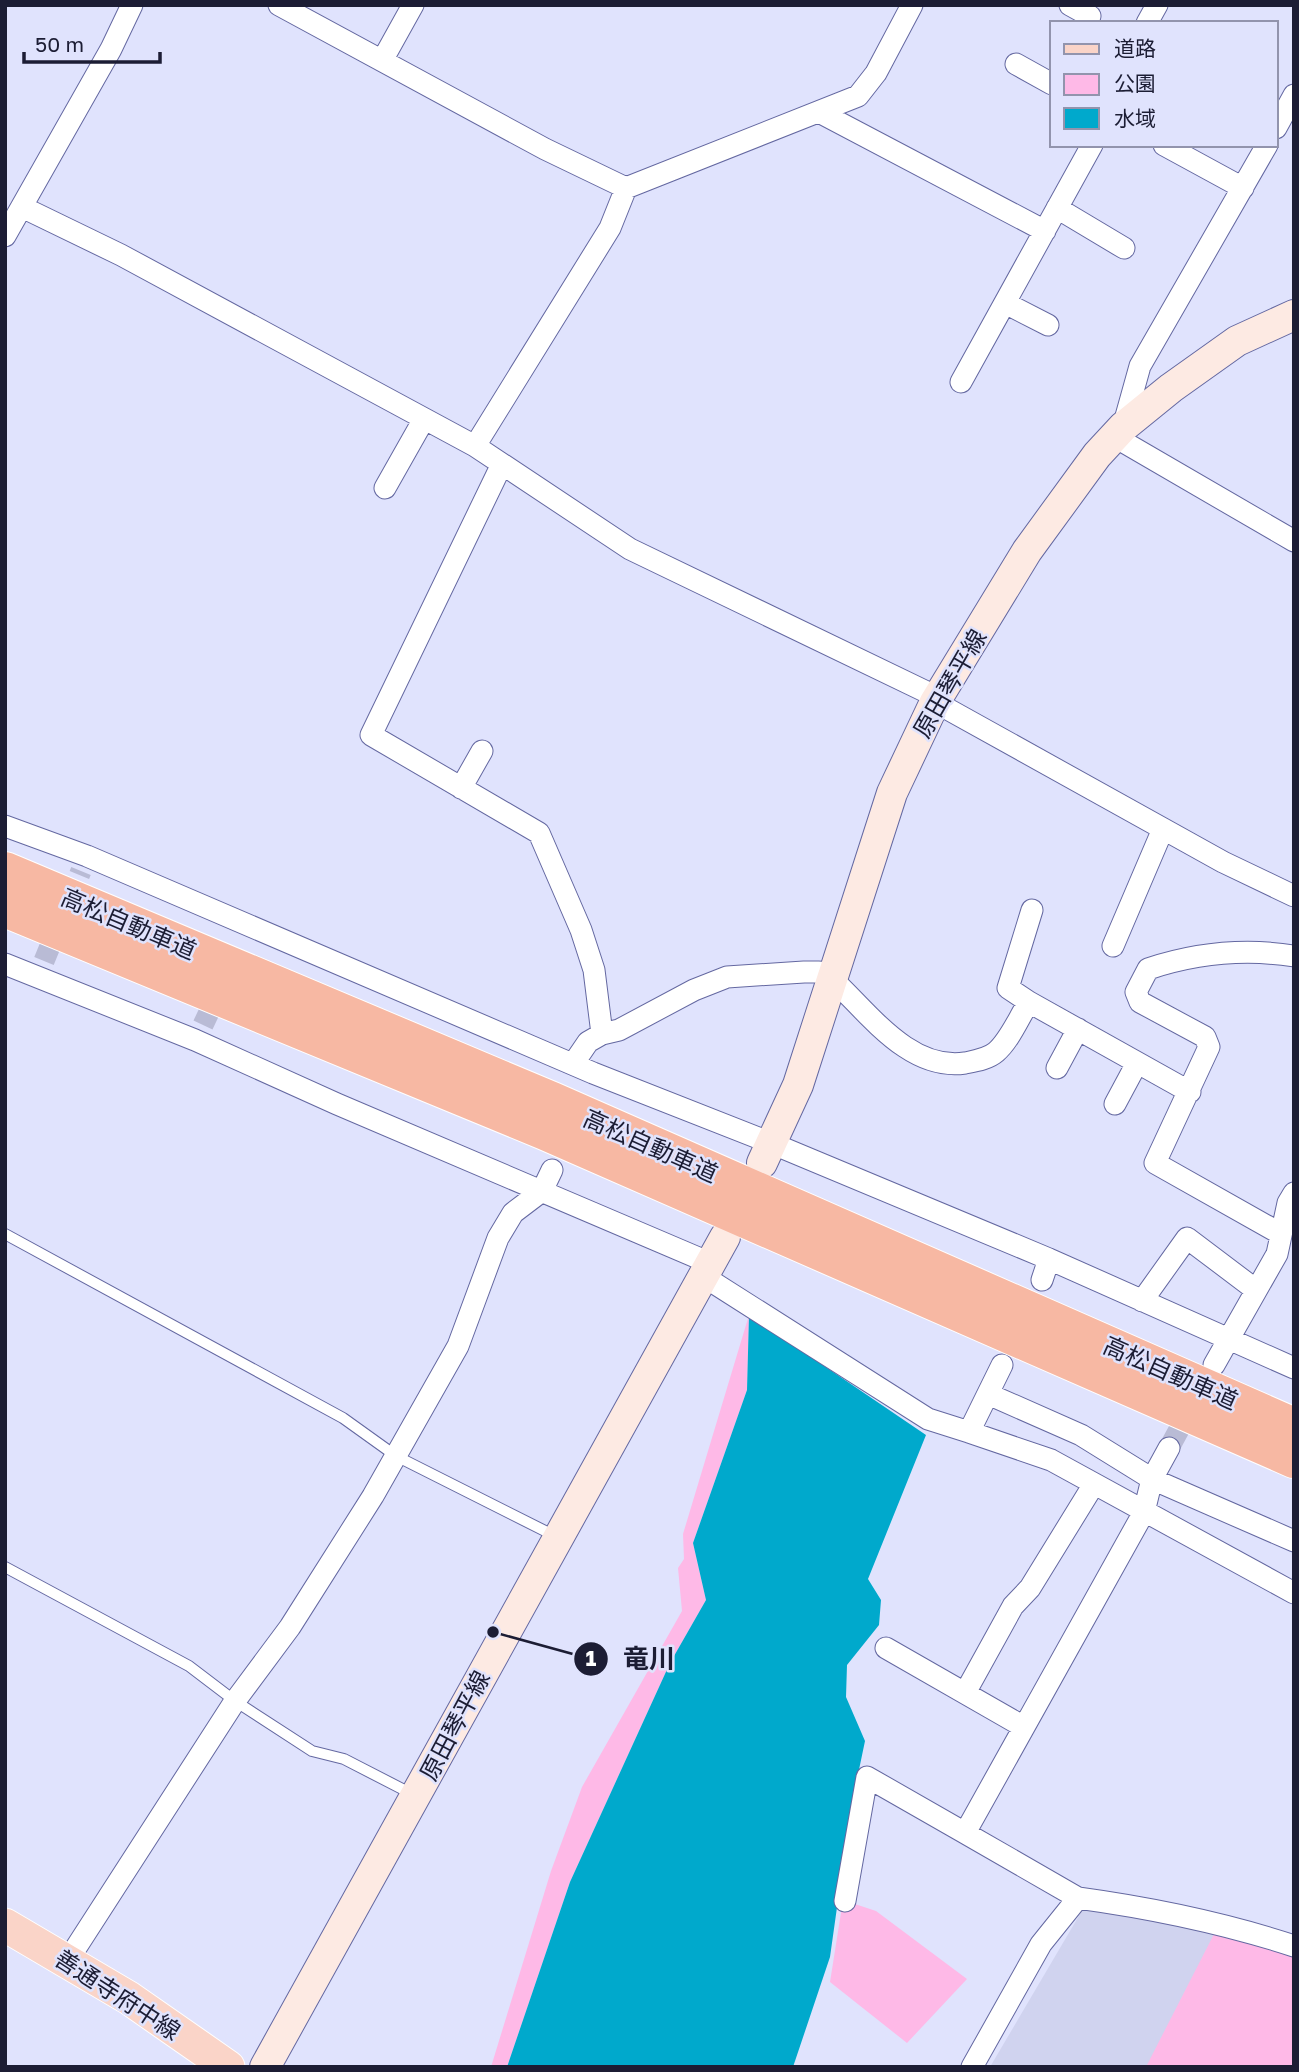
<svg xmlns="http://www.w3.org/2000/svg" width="1299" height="2072" viewBox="0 0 1299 2072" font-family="'Golos Text','Noto Sans JP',sans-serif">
  <rect width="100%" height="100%" fill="#e0e3fd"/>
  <path fill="#d0d3ef" d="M 1090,1897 L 1294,1947 L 1294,2067 L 990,2067 Z"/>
  <path fill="#feb9e7" d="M 749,1315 L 747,1390 L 693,1543 L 706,1600 L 670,1663 L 570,1882 L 507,2067 L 491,2067 L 551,1871 L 582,1787 L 682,1611 L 678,1568 L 684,1559 L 683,1534 Z
    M 843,1900 L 876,1911 L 967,1979 L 907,2043 L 830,1982 Z
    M 1214,1934 L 1294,1953 L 1294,2067 L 1146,2067 Z"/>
  <path fill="#00a9cc" d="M 749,1315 L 926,1435 L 868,1579 L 881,1600 L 879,1625 L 847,1665 L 846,1697 L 865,1741 L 851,1808 L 830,1957 L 793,2067 L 507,2067 L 570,1882 L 670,1663 L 706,1600 L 693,1543 L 747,1390 Z"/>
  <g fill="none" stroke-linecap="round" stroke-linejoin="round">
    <path stroke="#b9bbd5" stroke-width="21" stroke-dasharray="21 10" stroke-linecap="butt" d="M 44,961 L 81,871
      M 203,1025 L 220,989
      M 1169,1448 L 1193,1404"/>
    <g stroke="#6468a1" stroke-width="12">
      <path id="service" d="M 5,1234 L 343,1418 L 396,1456 L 557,1537
        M 5,1567 L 189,1666 L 235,1701 L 312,1751 L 344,1759 L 414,1795"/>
    </g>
    <g stroke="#6468a1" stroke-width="23">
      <path id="minor" d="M 279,5 L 545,149 L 626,188
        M 1070,5 L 1090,16 L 1087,23
        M 1147,23 L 1157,5
        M 383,59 L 413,5
        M 1016,64 L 1052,84
        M 819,112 L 1045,231
        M 1276,128 L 1294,95
        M 1164,145 L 1243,188
        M 22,207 L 121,255 L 475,446 L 630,549 L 937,697
        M 1057,208 L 1124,248
        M 5,236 L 111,49 L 132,5
        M 1005,303 L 1048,325
        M 961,382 L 1092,145
        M 1123,427 L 1140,366 L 1267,145
        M 1115,437 L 1294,541
        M 475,446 L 610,228 L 626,188 L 858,96 L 876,73 L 912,5
        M 502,464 L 371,735 L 539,833 L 581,930 L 594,970 L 602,1034
        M 385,488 L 424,419
        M 935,702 L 1223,862 L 1294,896
        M 461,788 L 482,751
        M 5,826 L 87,856 L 593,1073 L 771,1143 L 1049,1259 L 1294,1368
        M 1113,946 L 1163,829
        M 5,964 L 195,1040 L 337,1104 L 710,1263
        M 1029,1002 L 1008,988 L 1032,910
        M 573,1064 L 588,1042 L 602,1034 L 619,1030 L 694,990 L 727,977 L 804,972 L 819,972 L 832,979 C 869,1013 909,1071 965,1063 C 975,1061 988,1059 996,1052 C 1010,1040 1019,1017 1029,1002 L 1190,1092
        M 1057,1068 L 1078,1029
        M 1115,1104 L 1137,1063
        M 1281,1234 L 1155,1163 L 1209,1047 L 1205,1037 L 1140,1002 L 1136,992 L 1148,969 C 1196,953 1243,948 1294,956
        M 703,1276 L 928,1419 L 969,1432 L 1002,1365
        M 1042,1280 L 1049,1259
        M 1142,1301 L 1187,1238 L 1256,1290
        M 1214,1365 L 1277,1254 L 1288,1203 L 1294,1193
        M 988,1394 L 1081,1435 L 1152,1479 L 1294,1541
        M 969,1432 L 1051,1460 L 1294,1593
        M 886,1648 L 1024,1727
        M 965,1693 L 1013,1606 L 1030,1588 L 1094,1484
        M 1078,1898 C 1151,1908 1224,1923 1294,1946
        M 845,1901 L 867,1777 L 965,1833
        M 68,1960 L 235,1701 L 290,1627 L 373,1496 L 458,1346 L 498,1238 L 513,1213 L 542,1191 L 552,1170
        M 972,2067 L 1041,1944 L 1078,1898 L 965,1833 L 1144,1512 L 1152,1479 L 1169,1448"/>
    </g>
    <g stroke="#6468a1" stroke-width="32">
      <path id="secondary" d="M 762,1163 L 798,1085 L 892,793 L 935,702 L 1027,551 L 1097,455 L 1123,427 L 1171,388 L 1237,341 L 1294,315
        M 265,2067 L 725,1237"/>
    </g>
    <g stroke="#fff" stroke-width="35">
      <path id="primary" d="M 5,1925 L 129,1998 L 228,2067"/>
    </g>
    <g stroke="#fff" stroke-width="40">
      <path id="motorway" d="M 5,871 L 552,1101 L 1294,1427
        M 5,908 L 545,1131 L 1294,1459"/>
    </g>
    <use href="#service" stroke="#fff" stroke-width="10"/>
    <use href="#minor" stroke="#fff" stroke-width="21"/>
    <use href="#secondary" stroke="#fdeae3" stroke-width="30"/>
    <use href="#primary" stroke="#fad4c8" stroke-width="33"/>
    <use href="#motorway" stroke="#f7b8a3" stroke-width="38"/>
  </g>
  <g text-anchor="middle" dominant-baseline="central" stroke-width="5" stroke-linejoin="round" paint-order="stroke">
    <g font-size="24" fill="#1c1d34" stroke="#e0e3fd">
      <text transform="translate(949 683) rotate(-60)">原田琴平線</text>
      <text transform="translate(129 923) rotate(23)">高松自動車道</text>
      <text transform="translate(651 1145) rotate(24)">高松自動車道</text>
      <text transform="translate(1171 1372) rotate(24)">高松自動車道</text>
      <text transform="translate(454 1725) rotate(-62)">原田琴平線</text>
      <text transform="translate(118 1994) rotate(33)">善通寺府中線</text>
    </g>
  </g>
  <path fill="none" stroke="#1c1d34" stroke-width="2.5" d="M493 1632L591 1659"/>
  <g fill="#1c1d34" stroke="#e0e3fd" stroke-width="2.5">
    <circle cx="493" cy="1632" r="7"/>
    <circle cx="591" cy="1659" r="18"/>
  </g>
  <g font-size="21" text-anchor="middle" font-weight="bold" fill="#fff">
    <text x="591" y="1666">1</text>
  </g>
  <g font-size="26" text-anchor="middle" font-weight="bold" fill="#1c1d34" stroke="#e0e3fd" stroke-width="5" stroke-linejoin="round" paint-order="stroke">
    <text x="649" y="1668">竜川</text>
  </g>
  <rect width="1299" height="2072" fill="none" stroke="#1c1d34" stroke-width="14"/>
  <rect x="1050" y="21" width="228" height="126" fill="#e0e3fd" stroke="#9294ad" stroke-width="2"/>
  <rect x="1064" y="44" width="35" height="10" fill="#fad4c8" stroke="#9294ad" stroke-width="2"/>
  <text x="1114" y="56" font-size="21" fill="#1c1d34">道路</text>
  <rect x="1064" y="74" width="35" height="21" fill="#feb9e7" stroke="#9294ad" stroke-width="2"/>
  <text x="1114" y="91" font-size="21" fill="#1c1d34">公園</text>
  <rect x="1064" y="108" width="35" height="21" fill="#00a9cc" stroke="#9294ad" stroke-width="2"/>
  <text x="1114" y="126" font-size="21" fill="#1c1d34">水域</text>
  <path d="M24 52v10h136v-10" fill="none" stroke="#1c1d34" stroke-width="3.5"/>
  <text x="35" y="52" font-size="21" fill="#1c1d34" stroke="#e0e3fd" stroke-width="5" paint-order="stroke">50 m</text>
</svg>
